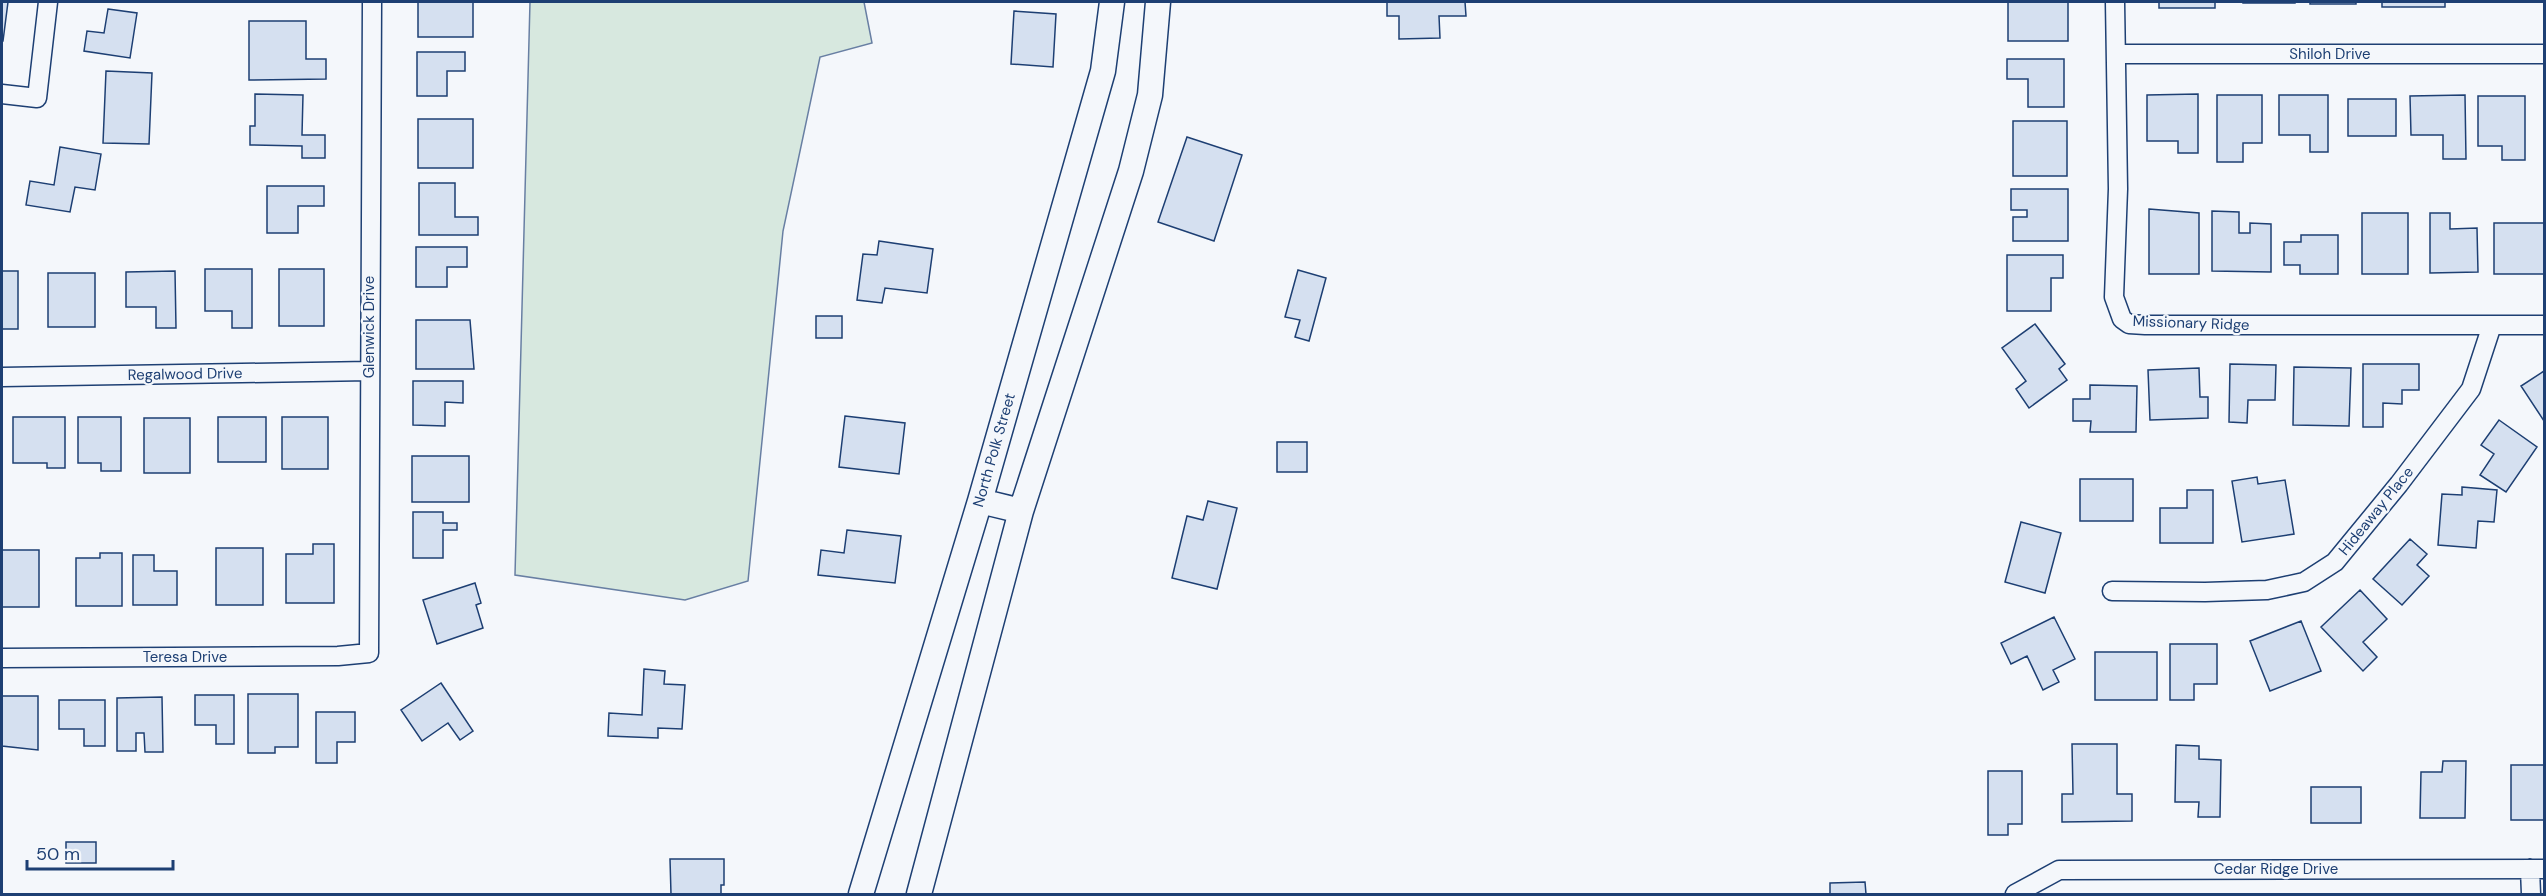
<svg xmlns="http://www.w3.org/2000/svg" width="2546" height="896" viewBox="0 0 2546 896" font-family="'DM Sans',sans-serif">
  <rect width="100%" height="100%" fill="#f4f7fb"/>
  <path fill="#d7e8df" stroke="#687fa3" stroke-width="1.5" d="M 530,2 L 864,2 L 872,43 L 820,57 L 783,231 L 748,581 L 685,600 L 515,575 Z"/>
  <path fill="#d5e0f0" stroke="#1d3f73" stroke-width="1.5" d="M 2,2 L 8,2 L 3,41 L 2,41 Z
    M 418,2 L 473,2 L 473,37 L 418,37 Z
    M 1387,2 L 1465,2 L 1466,16 L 1439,16 L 1440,38 L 1399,39 L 1399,16 L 1387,16 Z
    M 2008,2 L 2068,2 L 2068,41 L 2008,41 Z
    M 2159,2 L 2215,2 L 2215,8 L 2159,8 Z
    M 2243,2 L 2295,2 L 2295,3 L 2243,3 Z
    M 2310,2 L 2356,2 L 2356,4 L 2310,4 Z
    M 2382,2 L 2445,2 L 2445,7 L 2382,7 Z
    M 108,9 L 137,13 L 130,58 L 84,51 L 87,31 L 104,33 Z
    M 1014,11 L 1056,14 L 1053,67 L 1011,64 Z
    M 249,21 L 306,21 L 306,59 L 326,59 L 326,79 L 249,80 Z
    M 417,52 L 465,52 L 465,71 L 447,71 L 447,96 L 417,96 Z
    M 2007,59 L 2064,59 L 2064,107 L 2028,107 L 2028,79 L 2007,79 Z
    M 106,71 L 152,73 L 149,144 L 103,143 Z
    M 255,94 L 303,95 L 302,135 L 325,135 L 325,158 L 302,158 L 302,146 L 250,145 L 250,126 L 255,126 Z
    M 2198,94 L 2198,153 L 2178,153 L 2178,141 L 2147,141 L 2147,95 Z
    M 2217,95 L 2262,95 L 2262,143 L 2243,143 L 2243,162 L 2217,162 Z
    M 2279,95 L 2328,95 L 2328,152 L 2310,152 L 2310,135 L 2279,135 Z
    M 2465,95 L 2466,159 L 2443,159 L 2443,135 L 2411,135 L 2410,96 Z
    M 2478,96 L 2525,96 L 2525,160 L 2502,160 L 2502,146 L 2478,146 Z
    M 2348,99 L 2396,99 L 2396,136 L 2348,136 Z
    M 418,119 L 473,119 L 473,168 L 418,168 Z
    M 2013,121 L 2067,121 L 2067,176 L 2013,176 Z
    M 1187,137 L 1242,155 L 1214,241 L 1158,222 Z
    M 60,147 L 101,154 L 95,190 L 75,187 L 70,212 L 26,205 L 30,181 L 54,185 Z
    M 419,183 L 455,183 L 455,217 L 478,217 L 478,235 L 419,235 Z
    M 267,186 L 324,186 L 324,206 L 298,206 L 298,233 L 267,233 Z
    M 2011,189 L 2068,189 L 2068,241 L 2013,241 L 2013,217 L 2027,217 L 2027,210 L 2011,210 Z
    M 2149,209 L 2199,213 L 2199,274 L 2149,274 Z
    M 2212,211 L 2239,212 L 2239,233 L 2250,233 L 2250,223 L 2271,224 L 2271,272 L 2212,271 Z
    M 2362,213 L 2408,213 L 2408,274 L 2362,274 Z
    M 2430,213 L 2450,213 L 2450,229 L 2477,228 L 2478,272 L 2430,273 Z
    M 2494,223 L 2544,223 L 2544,274 L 2494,274 Z
    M 2301,235 L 2338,235 L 2338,274 L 2300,274 L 2300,265 L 2284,265 L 2284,242 L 2301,242 Z
    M 879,241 L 933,249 L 927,293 L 885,288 L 882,303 L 857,300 L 863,254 L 877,255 Z
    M 416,247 L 467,247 L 467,267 L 447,267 L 447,287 L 416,287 Z
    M 2007,255 L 2063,255 L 2063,278 L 2051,278 L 2051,311 L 2007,311 Z
    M 205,269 L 252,269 L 252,328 L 232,328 L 232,311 L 205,311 Z
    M 279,269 L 324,269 L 324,326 L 279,326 Z
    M 1298,270 L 1326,278 L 1309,341 L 1295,337 L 1300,320 L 1285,317 Z
    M 2,271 L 18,271 L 18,329 L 2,329 Z
    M 175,271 L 176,328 L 156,328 L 156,307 L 126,307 L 126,272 Z
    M 48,273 L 95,273 L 95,327 L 48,327 Z
    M 816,316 L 842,316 L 842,338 L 816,338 Z
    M 416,320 L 470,320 L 474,369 L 416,369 Z
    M 2035,324 L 2065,364 L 2059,369 L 2067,380 L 2029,408 L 2016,389 L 2026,381 L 2002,348 Z
    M 2230,364 L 2276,365 L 2275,400 L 2248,400 L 2247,423 L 2229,422 Z
    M 2363,364 L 2419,364 L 2419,390 L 2402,390 L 2402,404 L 2383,403 L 2383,427 L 2363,427 Z
    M 2294,367 L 2351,368 L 2349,426 L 2293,425 Z
    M 2199,368 L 2200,397 L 2208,397 L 2208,418 L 2150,420 L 2148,370 Z
    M 2544,371 L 2544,421 L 2521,386 Z
    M 413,381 L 463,381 L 463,403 L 445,402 L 445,426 L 413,425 Z
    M 2090,385 L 2137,386 L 2136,432 L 2090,432 L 2091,421 L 2073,421 L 2073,399 L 2090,399 Z
    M 845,416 L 905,423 L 899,474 L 839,467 Z
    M 13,417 L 65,417 L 65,468 L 47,468 L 47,463 L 13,463 Z
    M 78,417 L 121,417 L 121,471 L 101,471 L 101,463 L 78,463 Z
    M 218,417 L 266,417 L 266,462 L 218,462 Z
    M 282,417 L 328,417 L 328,469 L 282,469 Z
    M 144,418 L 190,418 L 190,473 L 144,473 Z
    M 2499,420 L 2537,447 L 2506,492 L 2480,475 L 2494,454 L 2481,445 Z
    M 1277,442 L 1307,442 L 1307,472 L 1277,472 Z
    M 412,456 L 469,456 L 469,502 L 412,502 Z
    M 2257,477 L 2258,484 L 2285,480 L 2294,534 L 2242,542 L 2232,481 Z
    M 2080,479 L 2133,479 L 2133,521 L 2080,521 Z
    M 2462,487 L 2497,490 L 2494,522 L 2478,521 L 2476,548 L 2438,545 L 2442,494 L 2462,495 Z
    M 2187,490 L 2213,490 L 2213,543 L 2160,543 L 2160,508 L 2187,508 Z
    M 1208,501 L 1237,508 L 1217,589 L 1172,578 L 1187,516 L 1203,520 Z
    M 413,512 L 443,512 L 443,523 L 457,523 L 457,530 L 443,530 L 443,558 L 413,558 Z
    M 2021,522 L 2061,533 L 2045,593 L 2005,582 Z
    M 847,530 L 901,536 L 895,583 L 818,575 L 821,550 L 844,553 Z
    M 2410,539 L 2427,554 L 2417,565 L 2429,576 L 2402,605 L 2373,579 Z
    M 313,544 L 334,544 L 334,603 L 286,603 L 286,554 L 313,554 Z
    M 216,548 L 263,548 L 263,605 L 216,605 Z
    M 2,550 L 39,550 L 39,607 L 2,607 Z
    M 100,553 L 122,553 L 122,606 L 76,606 L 76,558 L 100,558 Z
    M 133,555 L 154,555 L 154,571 L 177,571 L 177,605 L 133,605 Z
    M 475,583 L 481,603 L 476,605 L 483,628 L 437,644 L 423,600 Z
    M 2360,590 L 2387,619 L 2363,642 L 2377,657 L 2363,671 L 2321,627 Z
    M 2054,617 L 2075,659 L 2053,670 L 2059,682 L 2043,690 L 2027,656 L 2011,664 L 2001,643 Z
    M 2301,621 L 2321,671 L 2270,691 L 2250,641 Z
    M 2170,644 L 2217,644 L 2217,684 L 2194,684 L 2194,700 L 2170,700 Z
    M 2095,652 L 2157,652 L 2157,700 L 2095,700 Z
    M 644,669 L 665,671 L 664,684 L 685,685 L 682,729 L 658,728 L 658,738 L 608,736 L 609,713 L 642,715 Z
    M 441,683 L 473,731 L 460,740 L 448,723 L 422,741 L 401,710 Z
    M 248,694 L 298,694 L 298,747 L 275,747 L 275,753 L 248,753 Z
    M 195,695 L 234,695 L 234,744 L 216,744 L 216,725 L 195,725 Z
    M 2,696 L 38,696 L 38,750 L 2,746 Z
    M 162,697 L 163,752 L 145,752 L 144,733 L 136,733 L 136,751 L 117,751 L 117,698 Z
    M 59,700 L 105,700 L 105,746 L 84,746 L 84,729 L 59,729 Z
    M 316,712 L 355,712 L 355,742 L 337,742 L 337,763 L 316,763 Z
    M 2072,744 L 2117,744 L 2117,794 L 2132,794 L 2132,821 L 2062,822 L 2062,794 L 2073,794 Z
    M 2176,745 L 2199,746 L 2199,759 L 2221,760 L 2220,817 L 2198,817 L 2199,802 L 2175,802 Z
    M 2443,761 L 2466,761 L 2465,818 L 2420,818 L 2421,772 L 2442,772 Z
    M 2511,765 L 2544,765 L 2544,820 L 2511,820 Z
    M 1988,771 L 2022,771 L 2022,824 L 2008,824 L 2008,835 L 1988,835 Z
    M 2311,787 L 2361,787 L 2361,823 L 2311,823 Z
    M 66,842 L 96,842 L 96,863 L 66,863 Z
    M 670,859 L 724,859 L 724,885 L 721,885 L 721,894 L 671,894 Z
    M 1865,882 L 1866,894 L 1830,894 L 1830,883 Z"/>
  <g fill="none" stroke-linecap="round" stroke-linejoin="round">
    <g stroke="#1d3f73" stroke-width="21">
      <path id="street" d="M 2115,2 L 2118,189 L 2114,297 L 2122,319 L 2129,324 L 2145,325 L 2544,325
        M 2116,54 L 2544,54
        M 2,94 L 37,98 L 48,2
        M 2,377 L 369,371
        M 2112,591 L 2205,592 L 2267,590 L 2304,582 L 2335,562 L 2399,484 L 2471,389 L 2492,325
        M 2,658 L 338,656 L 369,653 L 372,2
        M 2530,869 L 2531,894
        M 2015,894 L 2059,870 L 2544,869"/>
    </g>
    <g stroke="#1d3f73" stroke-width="27">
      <path id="secondary" d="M 980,501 L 1021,511
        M 861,894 L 980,501 L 1103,71 L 1112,2
        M 919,894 L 1021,511 L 1131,171 L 1150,95 L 1158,2"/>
    </g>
    <use href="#street" stroke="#f4f7fb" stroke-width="18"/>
    <use href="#secondary" stroke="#f4f7fb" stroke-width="24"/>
  </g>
  <g text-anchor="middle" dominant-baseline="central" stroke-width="4.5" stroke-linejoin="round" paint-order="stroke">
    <g font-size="15" fill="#1d3f73" stroke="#f4f7fb">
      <text x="2330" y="54">Shiloh Drive</text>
      <text transform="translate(2191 323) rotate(2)">Missionary Ridge</text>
      <text transform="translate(369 327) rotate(-90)">Glenwick Drive</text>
      <text transform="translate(185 374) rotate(-1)">Regalwood Drive</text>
      <text transform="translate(994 450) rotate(-74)">North Polk Street</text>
      <text transform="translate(2376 511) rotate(-51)">Hideaway Place</text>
      <text x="185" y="657">Teresa Drive</text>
      <text x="2276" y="869">Cedar Ridge Drive</text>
    </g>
  </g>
  <rect width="2546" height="896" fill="none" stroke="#1d3f73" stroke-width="6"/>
  <path d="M27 860v9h146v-9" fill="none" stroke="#1d3f73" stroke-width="3"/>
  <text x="36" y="860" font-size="18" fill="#1d3f73" stroke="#f4f7fb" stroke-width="4.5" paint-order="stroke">50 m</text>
</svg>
